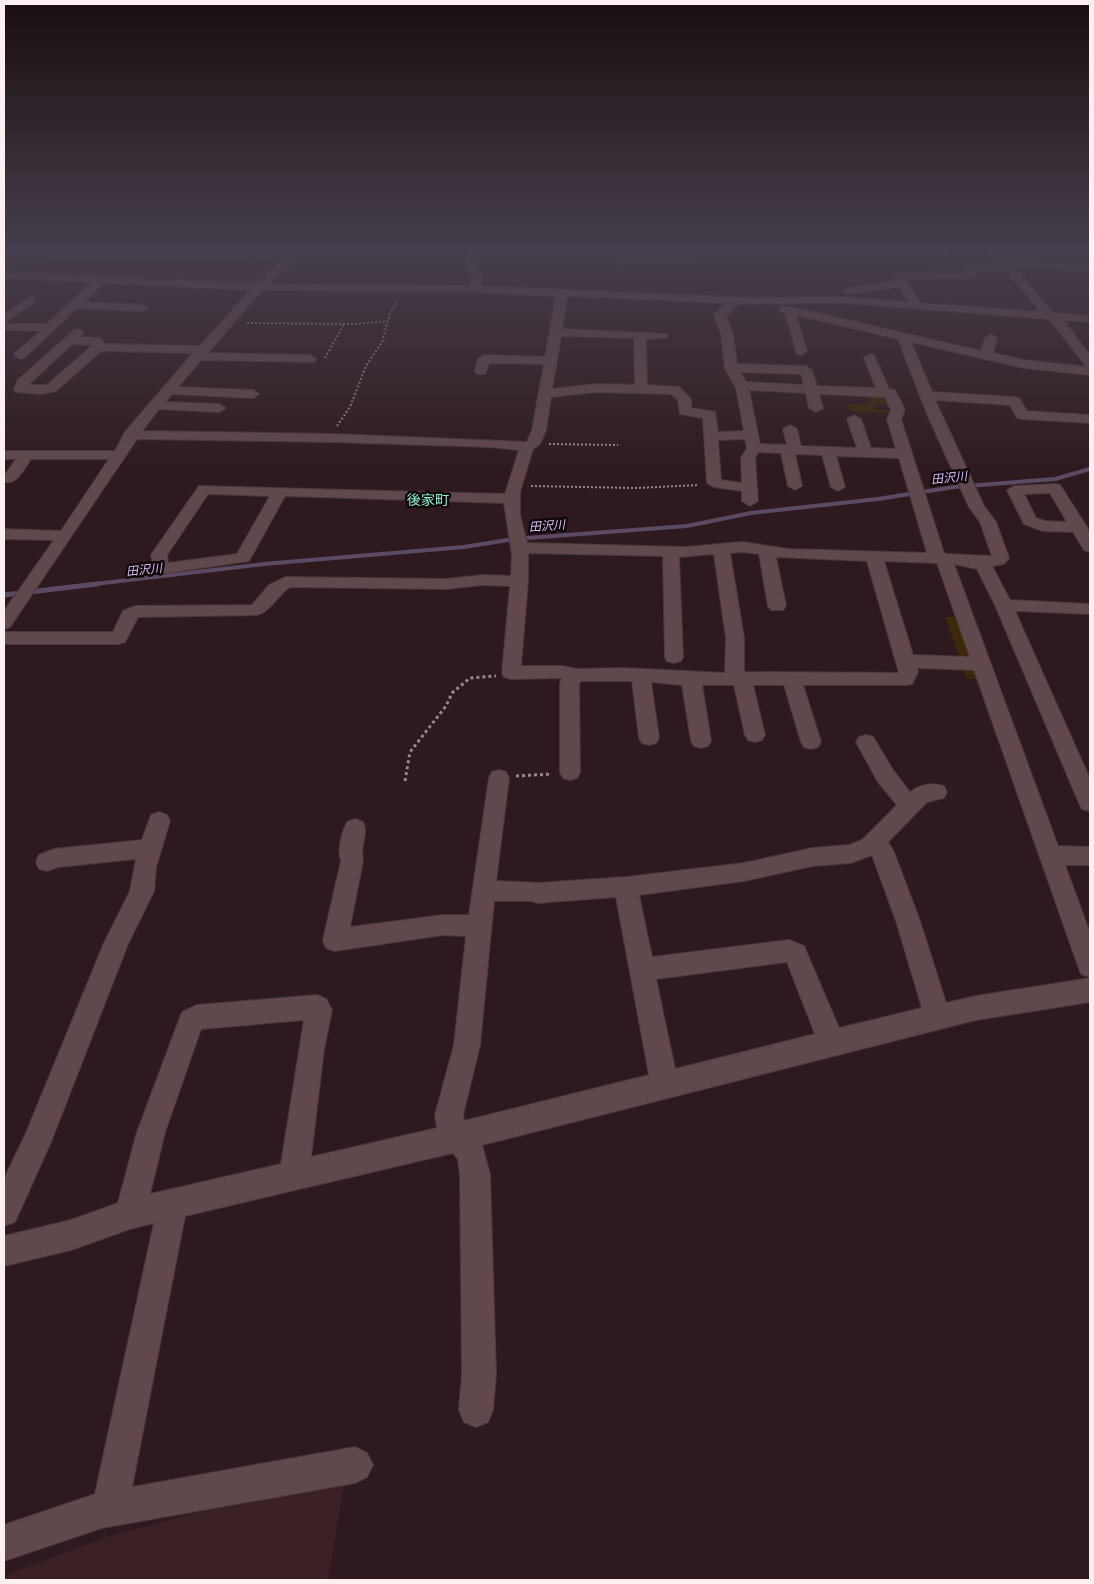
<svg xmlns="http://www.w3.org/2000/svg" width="1094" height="1584" viewBox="0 0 1094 1584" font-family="'Space Grotesk','Noto Sans JP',sans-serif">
  <rect width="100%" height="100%" fill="#2e1a1e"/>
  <path fill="#3b2026" d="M 60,249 L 297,249 L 256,284 L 20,273 Z
    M 346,1472 L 328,1580 L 4,1580 L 4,1576 L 103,1538 Z"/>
  <path fill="#3d2808" d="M 868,394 L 883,397 L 886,404 L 874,404 L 876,410 L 888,410 L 888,413 L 850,411 L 847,404 L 871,404 Z
    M 945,617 L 960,617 L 981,679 L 967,679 Z"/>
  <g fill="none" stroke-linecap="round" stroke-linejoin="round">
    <path stroke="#5b4a64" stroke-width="4" d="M 86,585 L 264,564 L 464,547 L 514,539 L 687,526 L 751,513 L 878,499 L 954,487 L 1055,479 L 1090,469"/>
    <path stroke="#5b4a64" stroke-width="5" d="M 4,595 L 97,584"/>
    <g stroke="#48383b" stroke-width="2">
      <path id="minor" d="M 296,249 L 307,249 L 269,284 L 470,286 L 472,275 L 465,264 L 469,249 L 479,249 L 478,251 L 623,249 L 618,252 L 477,257 L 475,264 L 482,275 L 481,286 L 752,298 L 844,297 L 909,302 L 900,287 L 848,294 L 843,291 L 848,288 L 897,281 L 894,276 L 899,273 L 966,272 L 965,269 L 970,266 L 1004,264 L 998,262 L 984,249 L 995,249 L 1011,260 L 1090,265 L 1090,271 C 1065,271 1039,264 1014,267 L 1053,313 L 1090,316 L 1090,322 L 1063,320 L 1090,355 L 1090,367 L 1086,366 L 1049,319 L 844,303 L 738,304 L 726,316 L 733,335 L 737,364 L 806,366 L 812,370 L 817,386 L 876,388 L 864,358 L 870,354 L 874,355 L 889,389 L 895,390 L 905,410 L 901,419 L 944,553 L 947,554 L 992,556 L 980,522 L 969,507 L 927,414 L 898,339 L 796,315 L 807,351 L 801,355 L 797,354 L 785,313 L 780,311 L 780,307 L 792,307 L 981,351 L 985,338 L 991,334 L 997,338 L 993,353 L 1024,360 L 1090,367 L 1090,375 L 1024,368 L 911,342 L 932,392 L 1014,397 L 1019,398 L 1027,411 L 1090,415 L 1090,423 L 1022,419 L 1017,418 L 1010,405 L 935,400 L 984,506 L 996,522 L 1009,558 L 1004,564 L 992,566 L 1010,600 L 1090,604 L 1090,614 L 1015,611 L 1090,779 L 1090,811 L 1082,809 L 1079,803 L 995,605 L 977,569 L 954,564 L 1058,846 L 1090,847 L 1090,865 L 1065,865 L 1090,933 L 1090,977 L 1081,974 L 1078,966 L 974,670 L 917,668 L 918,672 L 912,684 L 905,685 L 803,685 L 821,742 L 818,747 L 811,749 L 804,747 L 801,742 L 784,685 L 753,685 L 765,735 L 762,740 L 755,742 L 748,740 L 745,735 L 734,685 L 702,685 L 711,741 L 708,746 L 701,748 L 694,746 L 691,741 L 682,685 L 651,682 L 659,738 L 656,743 L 649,745 L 642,743 L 639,738 L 632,681 L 581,681 L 579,684 L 580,772 L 577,778 L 570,780 L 563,778 L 560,772 L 560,683 L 562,678 L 511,679 L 504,677 L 502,673 L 510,586 L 483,585 L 446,589 L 290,587 C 278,595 270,612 257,615 L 138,617 L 125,642 L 119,644 L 4,644 L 4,632 L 113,632 L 123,611 L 135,606 L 252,605 L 269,585 L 286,577 L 446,579 L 483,575 L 511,576 L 512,555 L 504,503 L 285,496 L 249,561 L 161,574 L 155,573 L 151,555 L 199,486 L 505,494 L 519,450 L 491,447 L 333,442 L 137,439 L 10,627 L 4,629 L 4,611 L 54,540 L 4,539 L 4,529 L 61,531 L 109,459 L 31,459 C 24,469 17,485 4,482 L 4,476 L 16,459 L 4,459 L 4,451 L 115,451 L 125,432 L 193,353 L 101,351 L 56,391 L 42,394 L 15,392 L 14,389 L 18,380 L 74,330 L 78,329 L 84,332 L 80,337 L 100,338 L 105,344 L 200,346 L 250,290 L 104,283 L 84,302 L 142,305 L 148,308 L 142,311 L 77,308 L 24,358 L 20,359 L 14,355 L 16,352 L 41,331 L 4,330 L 4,324 L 47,324 L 92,282 L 4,278 L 4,272 L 257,284 ZM 1006,270 L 1041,312 L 920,303 L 906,279 L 968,278 L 976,276 L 976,272 ZM 262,290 L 475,292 L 556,296 L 545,357 L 484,355 L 478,359 L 475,371 L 477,374 L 485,374 L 489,363 L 544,364 L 532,430 L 527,442 L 333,434 L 142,431 L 159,409 L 219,412 L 226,408 L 219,404 L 165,402 L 172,394 L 253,398 L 259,394 L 253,390 L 178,387 L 201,360 L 314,362 L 316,359 L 310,355 L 208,353 ZM 567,296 L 726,303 L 714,315 L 721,335 L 725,368 L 736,388 L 744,431 L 718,432 L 715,412 L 691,408 L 691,399 L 679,387 L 647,385 L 646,339 L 667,338 L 667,334 L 562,329 ZM 561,336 L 634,338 L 635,385 L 596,384 L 552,389 ZM 72,344 L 93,345 L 47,385 L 28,385 ZM 740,372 L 801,374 L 804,385 L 746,382 ZM 749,390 L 806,393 L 809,408 L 816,412 L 823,408 L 819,394 L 885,397 L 891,410 L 887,419 L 896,449 L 871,448 L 861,419 L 854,415 L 847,419 L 857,448 L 801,446 L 797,429 L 790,425 L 783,429 L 787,445 L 760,444 ZM 596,392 L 671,394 L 678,400 L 680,414 L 703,418 L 707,483 L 714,487 L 742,491 L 742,501 L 750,506 L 758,501 L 755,458 L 758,452 L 781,453 L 788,486 L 795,490 L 802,486 L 795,454 L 822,455 L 831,487 L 838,491 L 845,487 L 836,456 L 899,458 L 927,553 L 788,549 L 743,542 L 685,547 L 527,543 L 520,515 L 520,492 L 533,449 L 540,444 L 546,430 L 551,397 ZM 745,439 L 747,448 L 741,458 L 742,483 L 721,480 L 718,440 ZM 208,494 L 270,496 L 237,554 L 168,563 L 167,555 ZM 743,552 L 759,554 L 768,606 L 771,610 L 783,610 L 786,606 L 776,557 L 867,561 L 899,673 L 744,672 L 744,638 L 730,553 ZM 528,553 L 663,556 L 665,657 L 667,661 L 674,663 L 681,661 L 683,657 L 679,557 L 714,554 L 726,638 L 725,673 L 623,668 L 576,669 L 563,666 L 521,666 L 528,581 ZM 884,561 L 937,563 L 970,657 L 913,655 Z
        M 728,249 L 764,249 L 759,252 L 702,257 L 676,264 L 620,265 L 615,262 L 620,259 L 676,258 L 702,251 Z
        M 894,249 L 947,249 L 949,253 L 944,256 L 905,255 Z
        M 30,297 L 34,298 L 34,302 L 4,323 L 4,315 Z
        M 1055,484 L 1060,485 L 1087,527 L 1090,534 L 1090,552 L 1084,550 L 1073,532 L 1043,531 L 1024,524 L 1007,490 L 1014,486 ZM 1050,493 L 1067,522 L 1045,521 L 1036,518 L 1024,494 Z
        M 866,735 L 873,737 L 893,770 L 910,792 C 921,784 931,782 944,786 L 947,792 L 944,798 L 927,802 L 888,842 L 894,852 L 920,921 L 946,1003 L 976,996 L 1090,978 L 1090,1002 L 976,1020 L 482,1145 L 490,1174 L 496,1374 L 493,1410 L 488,1422 L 476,1427 L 464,1422 L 459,1410 L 462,1374 L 460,1174 L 458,1159 L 453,1153 L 185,1216 L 132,1487 L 355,1447 L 367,1453 L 373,1465 L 367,1477 L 355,1483 L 102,1528 L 4,1561 L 4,1525 L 95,1494 L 154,1223 L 130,1229 L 71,1250 L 4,1266 L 4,1236 L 71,1220 L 118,1203 L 137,1132 L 182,1012 L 197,1005 L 317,995 L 326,999 L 332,1010 L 324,1049 L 311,1157 L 437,1128 L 435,1115 L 454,1045 L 466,936 L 443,935 L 335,951 L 326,948 L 323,940 L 341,861 C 337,849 342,833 347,822 L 355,819 L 363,822 C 369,834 359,848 363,861 L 350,927 L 443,915 L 469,915 L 489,778 L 492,772 L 499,770 L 506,772 L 509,778 L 496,881 L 538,883 L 626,877 L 744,863 L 813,848 L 849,845 L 862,840 L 897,805 L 878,782 L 856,742 L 859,737 ZM 872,855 L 896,921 L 922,1008 L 839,1028 L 804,946 L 789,940 L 652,957 L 639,895 L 744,881 L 813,866 L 851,863 ZM 616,897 L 649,1075 L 464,1121 L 463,1115 L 480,1045 L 494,901 L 531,901 L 537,903 ZM 787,962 L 815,1034 L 675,1069 L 656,979 ZM 304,1020 L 281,1164 L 150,1194 L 165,1132 L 201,1029 Z
        M 159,812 L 167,815 L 170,821 L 156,867 L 154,891 L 128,944 L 51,1142 L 15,1222 L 4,1226 L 4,1179 L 26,1133 L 104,943 L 130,891 L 136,859 L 58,867 L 47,871 L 39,869 L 36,862 L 39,855 L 54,849 L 142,840 L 151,815 Z"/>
    </g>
    <path stroke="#98878a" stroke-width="2" stroke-dasharray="2 2" stroke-linecap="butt" d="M 247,323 L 354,324 L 388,321
      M 325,358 L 344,324
      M 337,426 L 350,407 L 366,366 L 382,342 L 390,313 L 398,301
      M 549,444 L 618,445
      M 531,486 L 635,488 L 699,485"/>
    <path stroke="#98878a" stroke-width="3" stroke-dasharray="3 3" stroke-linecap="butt" d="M 516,776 L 552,774
      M 405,781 L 410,752 L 446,706 L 452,693 L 470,678 L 496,676"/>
    <use href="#minor" fill="#60484c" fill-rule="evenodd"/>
  </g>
  <linearGradient id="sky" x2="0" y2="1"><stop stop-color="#190e10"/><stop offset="0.53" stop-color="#463e4c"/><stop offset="1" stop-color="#463e4c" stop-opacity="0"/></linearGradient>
  <rect width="1094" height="470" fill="url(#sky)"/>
  <g text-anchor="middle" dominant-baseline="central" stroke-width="5" stroke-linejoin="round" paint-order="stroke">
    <g font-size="12" font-style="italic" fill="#d5c1fa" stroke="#100709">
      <text transform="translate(949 478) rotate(-6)">田沢川</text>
      <text transform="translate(547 526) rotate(-4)">田沢川</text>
      <text transform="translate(144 570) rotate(-6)">田沢川</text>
    </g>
    <g font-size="14" fill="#8feed1" stroke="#100709">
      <text x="428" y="500">後家町</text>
    </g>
  </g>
  <rect width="1094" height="1584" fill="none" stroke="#feeff1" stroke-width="10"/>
</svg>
